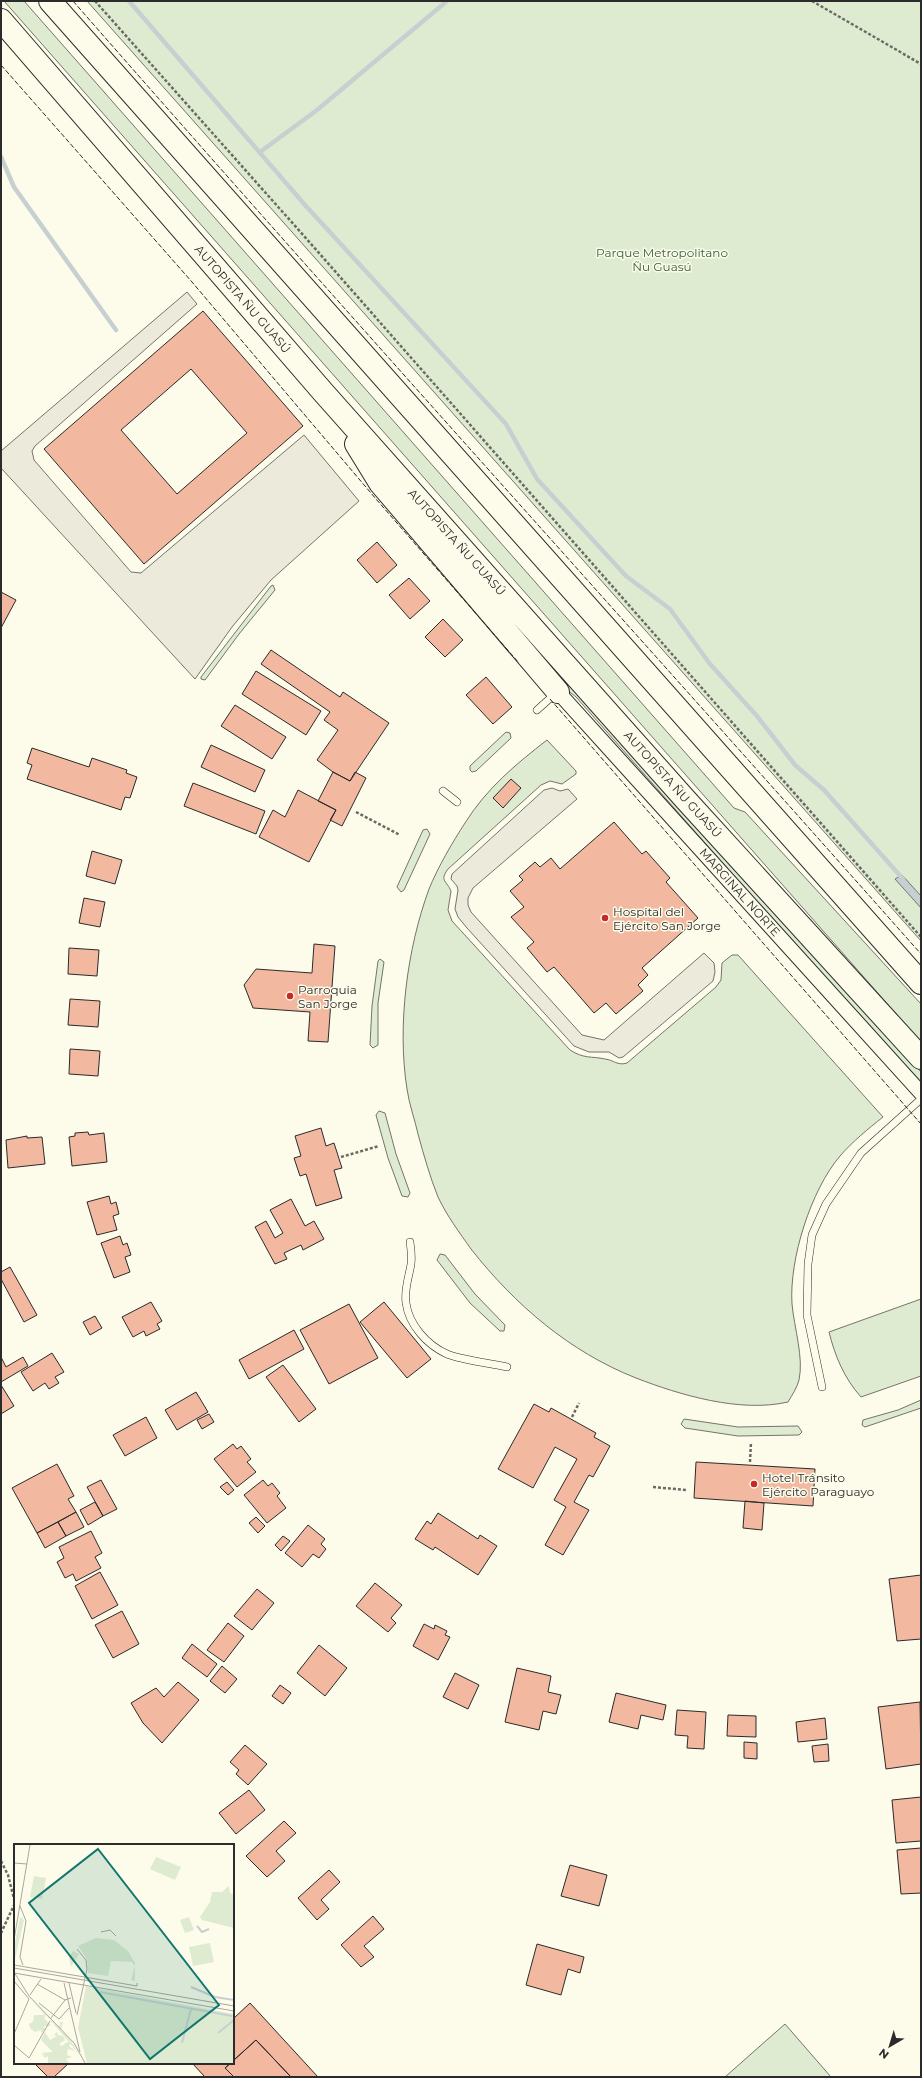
<svg xmlns="http://www.w3.org/2000/svg" width="922" height="2078" viewBox="0 0 922 2078" font-family="Montserrat,sans-serif">
  <rect width="100%" height="100%" fill="#fdfbea"/>
  <path fill="#deebd1" stroke="#74746e" d="M 4,1 L 24,1 L 734,808 L 745,812 L 921,1004 L 921,1042 Z
    M 87,1 L 921,1 L 921,941 Z
    M 410,507 L 921,1072 L 921,1081 L 918,1084 L 576,697 L 561,685 Z
    M 273,585 L 275,590 L 239,634 L 205,680 L 201,679 L 201,677 L 271,586 Z
    M 506,732 L 510,733 L 511,738 L 476,771 L 472,772 L 470,770 L 470,766 Z
    M 547,740 L 576,771 L 576,774 L 562,784 L 550,781 L 541,785 L 448,869 C 439,881 447,881 451,891 L 448,910 L 452,921 L 570,1050 C 584,1059 591,1056 605,1059 C 614,1060 617,1066 627,1063 L 716,987 L 721,980 L 722,963 L 732,955 L 738,955 L 883,1117 C 868,1129 853,1141 840,1156 C 811,1190 789,1259 792,1304 C 794,1327 804,1358 799,1380 C 797,1388 792,1395 788,1402 C 740,1413 680,1395 636,1378 C 570,1352 515,1305 471,1249 C 459,1232 447,1216 438,1197 C 430,1177 424,1156 418,1134 C 415,1120 409,1104 407,1089 C 397,1026 407,949 429,889 C 438,867 452,843 465,823 C 486,789 516,764 547,740 Z
    M 427,829 L 430,834 L 404,890 L 401,892 L 397,887 L 423,830 Z
    M 380,959 L 384,962 L 378,1003 L 378,1045 L 373,1048 L 370,1045 L 372,1006 L 378,961 Z
    M 379,1111 L 385,1113 L 396,1154 L 410,1193 L 408,1197 L 402,1196 L 388,1158 L 376,1115 Z
    M 440,1254 L 445,1255 L 475,1294 L 505,1325 L 504,1331 L 500,1331 L 470,1303 L 437,1260 Z
    M 921,1299 L 921,1376 L 861,1397 C 844,1378 835,1356 829,1332 Z
    M 921,1400 L 921,1408 L 865,1427 L 862,1425 L 863,1420 L 898,1410 Z
    M 684,1419 L 738,1427 L 798,1426 L 802,1432 L 799,1435 L 738,1436 L 685,1428 L 681,1424 Z
    M 785,2024 L 831,2077 L 725,2077 Z"/>
  <path fill="#eceadb" stroke="#74746e" d="M 187,292 L 197,304 L 35,446 L 32,451 L 34,460 L 131,572 L 141,573 L 304,435 L 359,501 L 271,580 L 232,627 L 195,679 L 1,468 L 1,451 Z
    M 552,788 L 560,791 L 568,789 L 577,799 L 473,888 L 468,898 L 468,905 L 471,912 L 573,1025 L 582,1035 L 604,1040 L 704,953 L 714,963 L 715,972 L 713,981 L 623,1057 L 619,1058 L 609,1052 L 589,1052 L 574,1046 L 467,928 L 458,917 L 455,909 L 458,890 L 457,886 L 451,879 L 452,874 L 544,790 Z"/>
  <path fill="#c7d0d0" stroke="#74746e" d="M 902,875 L 921,896 L 921,908 L 895,879 Z"/>
  <g fill="none" stroke-linecap="round" stroke-linejoin="round">
    <path stroke="#c7d0d0" stroke-width="4.5" d="M 129,1 L 305,205 L 506,424 L 537,479 L 626,576 L 670,609 L 710,664 L 757,716 L 795,765 L 824,790 L 903,879
      M 260,152 L 317,110 L 447,1
      M 1,157 L 14,187 L 116,330"/>
  </g>
  <path fill="#f2b8a0" stroke="#2b2b2b" fill-rule="evenodd" d="M 203,311 L 303,426 L 144,564 L 44,449 ZM 191,369 L 247,433 L 177,494 L 121,430 Z
    M 377,542 L 397,565 L 377,583 L 357,560 Z
    M 409,578 L 430,601 L 410,619 L 389,595 Z
    M 1,592 L 16,600 L 1,628 Z
    M 443,619 L 463,640 L 445,657 L 425,637 Z
    M 271,650 L 340,697 L 343,692 L 389,723 L 350,781 L 333,772 L 317,760 L 338,730 L 324,720 L 330,712 L 261,664 Z
    M 256,671 L 321,711 L 306,735 L 242,694 Z
    M 486,677 L 512,707 L 493,724 L 466,695 Z
    M 235,705 L 286,737 L 272,759 L 221,726 Z
    M 211,745 L 265,770 L 255,792 L 201,767 Z
    M 32,748 L 89,767 L 92,758 L 127,770 L 126,773 L 137,777 L 130,798 L 125,797 L 121,810 L 27,779 L 32,765 L 27,763 Z
    M 333,772 L 350,781 L 355,772 L 366,778 L 342,826 L 330,820 L 336,810 L 318,801 Z
    M 511,779 L 521,788 L 503,808 L 493,798 Z
    M 193,783 L 265,811 L 256,834 L 184,806 Z
    M 298,790 L 336,810 L 309,862 L 259,837 L 273,810 L 285,817 Z
    M 614,822 L 642,854 L 646,851 L 670,878 L 666,882 L 698,918 L 642,968 L 648,975 L 638,985 L 643,991 L 616,1014 L 606,1003 L 594,1013 L 554,967 L 547,972 L 527,948 L 534,942 L 511,917 L 524,907 L 510,891 L 523,880 L 519,876 L 535,862 L 540,867 L 551,858 L 560,869 Z
    M 92,851 L 122,860 L 115,884 L 86,876 Z
    M 84,898 L 105,902 L 100,927 L 79,923 Z
    M 314,944 L 335,946 L 328,1042 L 308,1041 L 310,1012 L 253,1008 L 244,985 L 256,969 L 312,973 Z
    M 69,948 L 99,950 L 97,976 L 68,974 Z
    M 70,999 L 100,1001 L 98,1027 L 68,1025 Z
    M 70,1049 L 100,1051 L 98,1076 L 69,1074 Z
    M 321,1128 L 326,1146 L 334,1143 L 342,1168 L 334,1170 L 342,1198 L 316,1206 L 306,1174 L 300,1176 L 294,1158 L 301,1156 L 295,1136 Z
    M 88,1132 L 89,1135 L 104,1133 L 107,1162 L 72,1166 L 69,1137 L 75,1136 L 75,1133 Z
    M 27,1136 L 27,1138 L 42,1137 L 45,1164 L 8,1168 L 6,1140 Z
    M 109,1196 L 111,1204 L 116,1202 L 119,1214 L 113,1216 L 117,1230 L 97,1235 L 87,1202 Z
    M 291,1199 L 305,1226 L 314,1221 L 324,1239 L 303,1250 L 301,1245 L 284,1253 L 287,1259 L 275,1264 L 255,1227 L 266,1221 L 275,1238 L 283,1233 L 270,1210 Z
    M 120,1236 L 123,1245 L 127,1243 L 131,1255 L 125,1257 L 130,1272 L 114,1278 L 101,1243 Z
    M 10,1267 L 37,1315 L 24,1322 L 1,1279 L 1,1272 Z
    M 151,1302 L 162,1321 L 157,1324 L 160,1329 L 146,1336 L 144,1331 L 133,1337 L 122,1317 Z
    M 384,1302 L 431,1359 L 407,1378 L 360,1322 Z
    M 349,1304 L 378,1358 L 329,1384 L 300,1330 Z
    M 95,1316 L 102,1328 L 90,1335 L 83,1322 Z
    M 294,1330 L 304,1349 L 249,1379 L 239,1360 Z
    M 52,1353 L 64,1372 L 55,1377 L 59,1383 L 49,1389 L 45,1383 L 33,1391 L 21,1372 Z
    M 1,1357 L 6,1367 L 23,1357 L 28,1366 L 1,1382 Z
    M 283,1365 L 316,1409 L 299,1422 L 266,1377 Z
    M 1,1385 L 14,1406 L 1,1414 Z
    M 196,1392 L 208,1412 L 177,1430 L 165,1410 Z
    M 534,1404 L 549,1412 L 551,1408 L 596,1433 L 594,1437 L 610,1446 L 593,1477 L 589,1475 L 574,1502 L 589,1510 L 563,1555 L 545,1545 L 566,1507 L 554,1500 L 577,1459 L 555,1447 L 533,1488 L 498,1469 Z
    M 209,1414 L 214,1422 L 202,1429 L 197,1420 Z
    M 146,1417 L 157,1438 L 125,1456 L 113,1435 Z
    M 233,1444 L 237,1449 L 241,1446 L 251,1459 L 247,1462 L 256,1472 L 237,1487 L 214,1459 Z
    M 696,1462 L 815,1469 L 813,1506 L 694,1498 Z
    M 57,1464 L 74,1496 L 68,1499 L 76,1512 L 37,1533 L 12,1488 Z
    M 101,1480 L 117,1509 L 103,1516 L 87,1487 Z
    M 263,1480 L 268,1486 L 272,1483 L 280,1493 L 277,1496 L 286,1508 L 267,1523 L 244,1495 Z
    M 227,1482 L 234,1490 L 228,1495 L 220,1487 Z
    M 745,1501 L 764,1503 L 762,1530 L 743,1528 Z
    M 95,1502 L 103,1516 L 88,1525 L 80,1510 Z
    M 76,1512 L 84,1527 L 66,1536 L 58,1522 Z
    M 438,1513 L 478,1539 L 480,1535 L 497,1546 L 478,1575 L 435,1547 L 433,1550 L 415,1539 L 427,1521 L 431,1524 Z
    M 256,1517 L 265,1526 L 258,1533 L 249,1523 Z
    M 58,1522 L 66,1536 L 45,1548 L 37,1533 Z
    M 308,1525 L 325,1539 L 321,1544 L 326,1549 L 319,1558 L 313,1554 L 302,1567 L 285,1553 Z
    M 91,1531 L 102,1553 L 95,1557 L 101,1568 L 76,1581 L 73,1574 L 65,1578 L 57,1562 L 64,1558 L 59,1547 Z
    M 283,1536 L 290,1541 L 281,1551 L 275,1545 Z
    M 100,1572 L 118,1605 L 92,1619 L 75,1586 Z
    M 921,1575 L 921,1639 L 897,1641 L 889,1579 Z
    M 375,1583 L 402,1605 L 391,1618 L 396,1623 L 388,1632 L 356,1606 Z
    M 257,1589 L 274,1603 L 252,1630 L 234,1616 Z
    M 122,1611 L 139,1644 L 113,1658 L 95,1625 Z
    M 228,1623 L 244,1636 L 224,1662 L 207,1650 Z
    M 424,1624 L 434,1629 L 435,1625 L 447,1631 L 445,1635 L 450,1637 L 438,1660 L 413,1646 Z
    M 192,1644 L 217,1664 L 207,1677 L 182,1658 Z
    M 319,1645 L 347,1668 L 325,1696 L 297,1673 Z
    M 222,1666 L 237,1679 L 225,1693 L 210,1681 Z
    M 517,1668 L 551,1676 L 548,1692 L 561,1695 L 556,1714 L 543,1711 L 539,1730 L 505,1722 Z
    M 455,1673 L 479,1685 L 468,1709 L 443,1697 Z
    M 178,1682 L 199,1700 L 162,1743 L 143,1723 L 131,1703 L 156,1688 L 164,1697 Z
    M 280,1685 L 291,1693 L 283,1704 L 272,1696 Z
    M 616,1693 L 666,1705 L 663,1720 L 641,1715 L 638,1729 L 609,1722 Z
    M 920,1702 L 921,1764 L 886,1769 L 878,1707 Z
    M 677,1710 L 706,1712 L 704,1749 L 687,1748 L 688,1736 L 675,1735 Z
    M 728,1715 L 756,1716 L 756,1737 L 727,1736 Z
    M 825,1718 L 827,1739 L 798,1742 L 796,1722 Z
    M 744,1742 L 757,1743 L 757,1759 L 744,1758 Z
    M 828,1744 L 829,1761 L 814,1762 L 812,1746 Z
    M 245,1745 L 267,1764 L 248,1785 L 236,1774 L 239,1770 L 230,1762 Z
    M 249,1790 L 265,1810 L 236,1834 L 219,1813 Z
    M 921,1797 L 921,1841 L 896,1843 L 892,1800 Z
    M 284,1821 L 296,1833 L 276,1851 L 285,1861 L 267,1877 L 246,1856 Z
    M 921,1848 L 921,1893 L 901,1894 L 897,1850 Z
    M 570,1865 L 607,1875 L 599,1906 L 561,1896 Z
    M 329,1870 L 340,1882 L 321,1900 L 329,1909 L 317,1920 L 298,1898 Z
    M 373,1916 L 384,1929 L 364,1946 L 374,1957 L 361,1967 L 341,1945 Z
    M 537,1944 L 584,1957 L 580,1973 L 568,1969 L 561,1995 L 526,1985 Z
    M 250,2003 L 318,2077 L 291,2077 L 256,2040 L 233,2061 L 233,2019 Z
    M 256,2040 L 291,2077 L 234,2077 L 225,2068 Z
    M 34,2063 L 69,2063 L 54,2077 L 48,2077 Z
    M 192,2063 L 231,2063 L 225,2068 L 234,2077 L 205,2077 Z"/>
  <g fill="none" stroke-linecap="round" stroke-linejoin="round">
    <g stroke="#2b2b2b" stroke-width="8">
      <path id="service" d="M 537,710 L 556,693
        M 443,791 L 457,802
        M 410,1242 C 411,1249 412,1257 411,1264 C 409,1277 404,1289 406,1303 C 409,1325 427,1345 447,1354 C 461,1360 490,1363 507,1367
        M 822,1387 L 807,1315 L 808,1264 L 812,1235 L 826,1204 L 861,1153 L 921,1099"/>
    </g>
    <g stroke="#2b2b2b" stroke-width="16">
      <path id="minor" d="M 558,692 L 921,1093"/>
    </g>
    <g stroke="#2b2b2b" stroke-width="24">
      <path id="motorway" d="M 50,1 L 921,983
        M 1,20 L 323,392 L 685,799 L 921,1058
        M 356,444 L 380,483 L 558,692"/>
    </g>
    <path stroke="#6a6964" stroke-width="2.5" stroke-dasharray="3 2" stroke-linecap="butt" d="M 95,1 L 304,236 L 921,937
      M 812,1 L 921,64
      M 356,812 L 400,835
      M 341,1157 L 379,1146
      M 572,1417 L 579,1403
      M 750,1462 L 751,1442
      M 653,1487 L 686,1490
      M 1,1861 L 8,1875 L 15,1903 L 1,1933"/>
    <use href="#service" stroke="#fdfbea" stroke-width="7"/>
    <use href="#minor" stroke="#fdfbea" stroke-width="14"/>
    <use href="#motorway" stroke="#fdfbea" stroke-width="22"/>
    <path stroke="#2b2b2b" stroke-width="1" stroke-dasharray="5 2" stroke-linecap="butt" d="M 73,1 C 353,321 639,636 921,954
      M 1,65 L 192,282 L 376,499 L 519,663
      M 550,699 L 921,1124"/>
  </g>
  <g fill="#c62828" stroke="#fdfbea" stroke-width="1.5">
    <circle cx="605" cy="918" r="4"/>
    <circle cx="290" cy="996" r="4"/>
    <circle cx="754" cy="1484" r="4"/>
  </g>
  <g text-anchor="middle" dominant-baseline="central" stroke-width="3" stroke-linejoin="round" paint-order="stroke">
    <g font-size="12" fill="#34623c" stroke="#fdfbea">
      <text x="662" y="252">Parque Metropolitano<tspan x="662" dy="14">Ñu Guasú</tspan></text>
    </g>
    <g font-size="12" fill="#2b2b2b" stroke="#fdfbea">
      <text transform="translate(243 299) rotate(49)">AUTOPISTA ÑU GUASÚ</text>
      <text transform="translate(457 542) rotate(48)">AUTOPISTA ÑU GUASÚ</text>
      <text transform="translate(673 784) rotate(48)">AUTOPISTA ÑU GUASÚ</text>
      <text transform="translate(740 892) rotate(48)">MARGINAL NORTE</text>
    </g>
    <g font-size="12" fill="#2b2b2b" stroke="#fdfbea" text-anchor="start">
      <text x="613" y="911">Hospital del<tspan x="613" dy="14">Ejército San Jorge</tspan></text>
      <text x="298" y="989">Parroquia<tspan x="298" dy="14">San Jorge</tspan></text>
      <text x="762" y="1477">Hotel Tránsito<tspan x="762" dy="14">Ejército Paraguayo</tspan></text>
    </g>
  </g>
  <g transform="translate(14 1844)">
    <rect width="220" height="220" fill="#fdfbea"/>
    <path d="M 142,13 L 167,23 L 161,36 L 136,25 ZM 20,32 L 32,34 L 28,55 L 16,53 ZM 215,42 L 216,49 L 220,51 L 220,84 L 188,76 L 186,73 L 196,58 L 198,48 L 208,48 ZM 6,73 L 10,76 L 0,119 L 0,104 ZM 175,73 L 180,86 L 171,89 L 166,76 ZM 82,94 L 100,96 L 114,107 L 121,119 L 121,137 L 117,136 L 121,122 L 118,118 L 97,117 L 94,132 L 74,129 L 73,115 L 64,102 ZM 196,99 L 200,118 L 179,122 L 175,103 ZM 59,107 L 65,110 L 57,123 L 55,114 ZM 72,142 L 220,170 L 220,219 L 73,219 L 64,184 ZM 15,153 L 43,182 L 47,181 L 45,178 L 49,178 L 47,186 L 54,193 L 59,200 L 65,210 L 32,171 L 30,174 L 37,182 L 30,182 L 31,186 L 27,189 L 27,186 L 21,188 L 16,184 L 15,180 L 19,178 L 20,171 L 31,171 ZM 31,188 L 36,196 L 43,192 L 40,191 L 43,188 L 44,191 L 49,192 L 51,196 L 45,200 L 48,202 L 53,198 L 57,199 L 55,202 L 61,207 L 54,205 L 53,211 L 58,213 L 52,215 L 55,219 L 34,219 L 34,212 L 31,214 L 28,209 L 39,208 L 27,196 Z" fill="#deebd1"/>
    <path fill="none" stroke="#c7d0d0" stroke-width="2" d="M 183,82 L 188,88 L 195,85M 177,143 L 201,153 L 220,156M 86,148 L 218,172M 204,189 L 220,176M 168,199 L 177,165"/>
    <path fill="none" stroke="#a9a89e" stroke-width="1" d="M 0,19 L 13,20M 6,62 L 12,77 L 6,113 L 9,121M 87,88 L 96,86 L 102,92M 0,96 L 16,1M 63,105 L 72,116 L 73,125 L 63,171M 0,121 L 123,142 L 123,139M 0,124 L 220,162M 0,128 L 15,152 L 60,199 L 71,219M 0,129 L 220,167M 0,137 L 15,155M 50,139 L 66,208M 55,139 L 62,169M 23,140 L 51,156M 16,151 L 27,135M 25,159 L 45,175 L 55,164M 37,174 L 51,156 L 57,154M 0,190 L 15,155M 0,201 L 15,214 L 36,177"/>
    <path fill="#0f766e" fill-opacity="0.15" stroke="#0f766e" stroke-width="2" d="M 84,5 L 205,161 L 136,215 L 15,59 Z"/>
    <rect width="220" height="220" fill="none" stroke="#2b2b2b" stroke-width="2"/>
  </g>
  <rect width="922" height="2078" fill="none" stroke="#2b2b2b" stroke-width="4"/>
  <g transform="translate(890 2046) rotate(218)" stroke="#fdfbea" stroke-width="3" paint-order="stroke">
  <path d="M0-3L7 15L0 10L-7 15Z" fill="#2b2b2b"/>
  <text y="-6" font-size="11" font-weight="bold" text-anchor="middle" fill="#2b2b2b">N</text>
  </g>
</svg>
